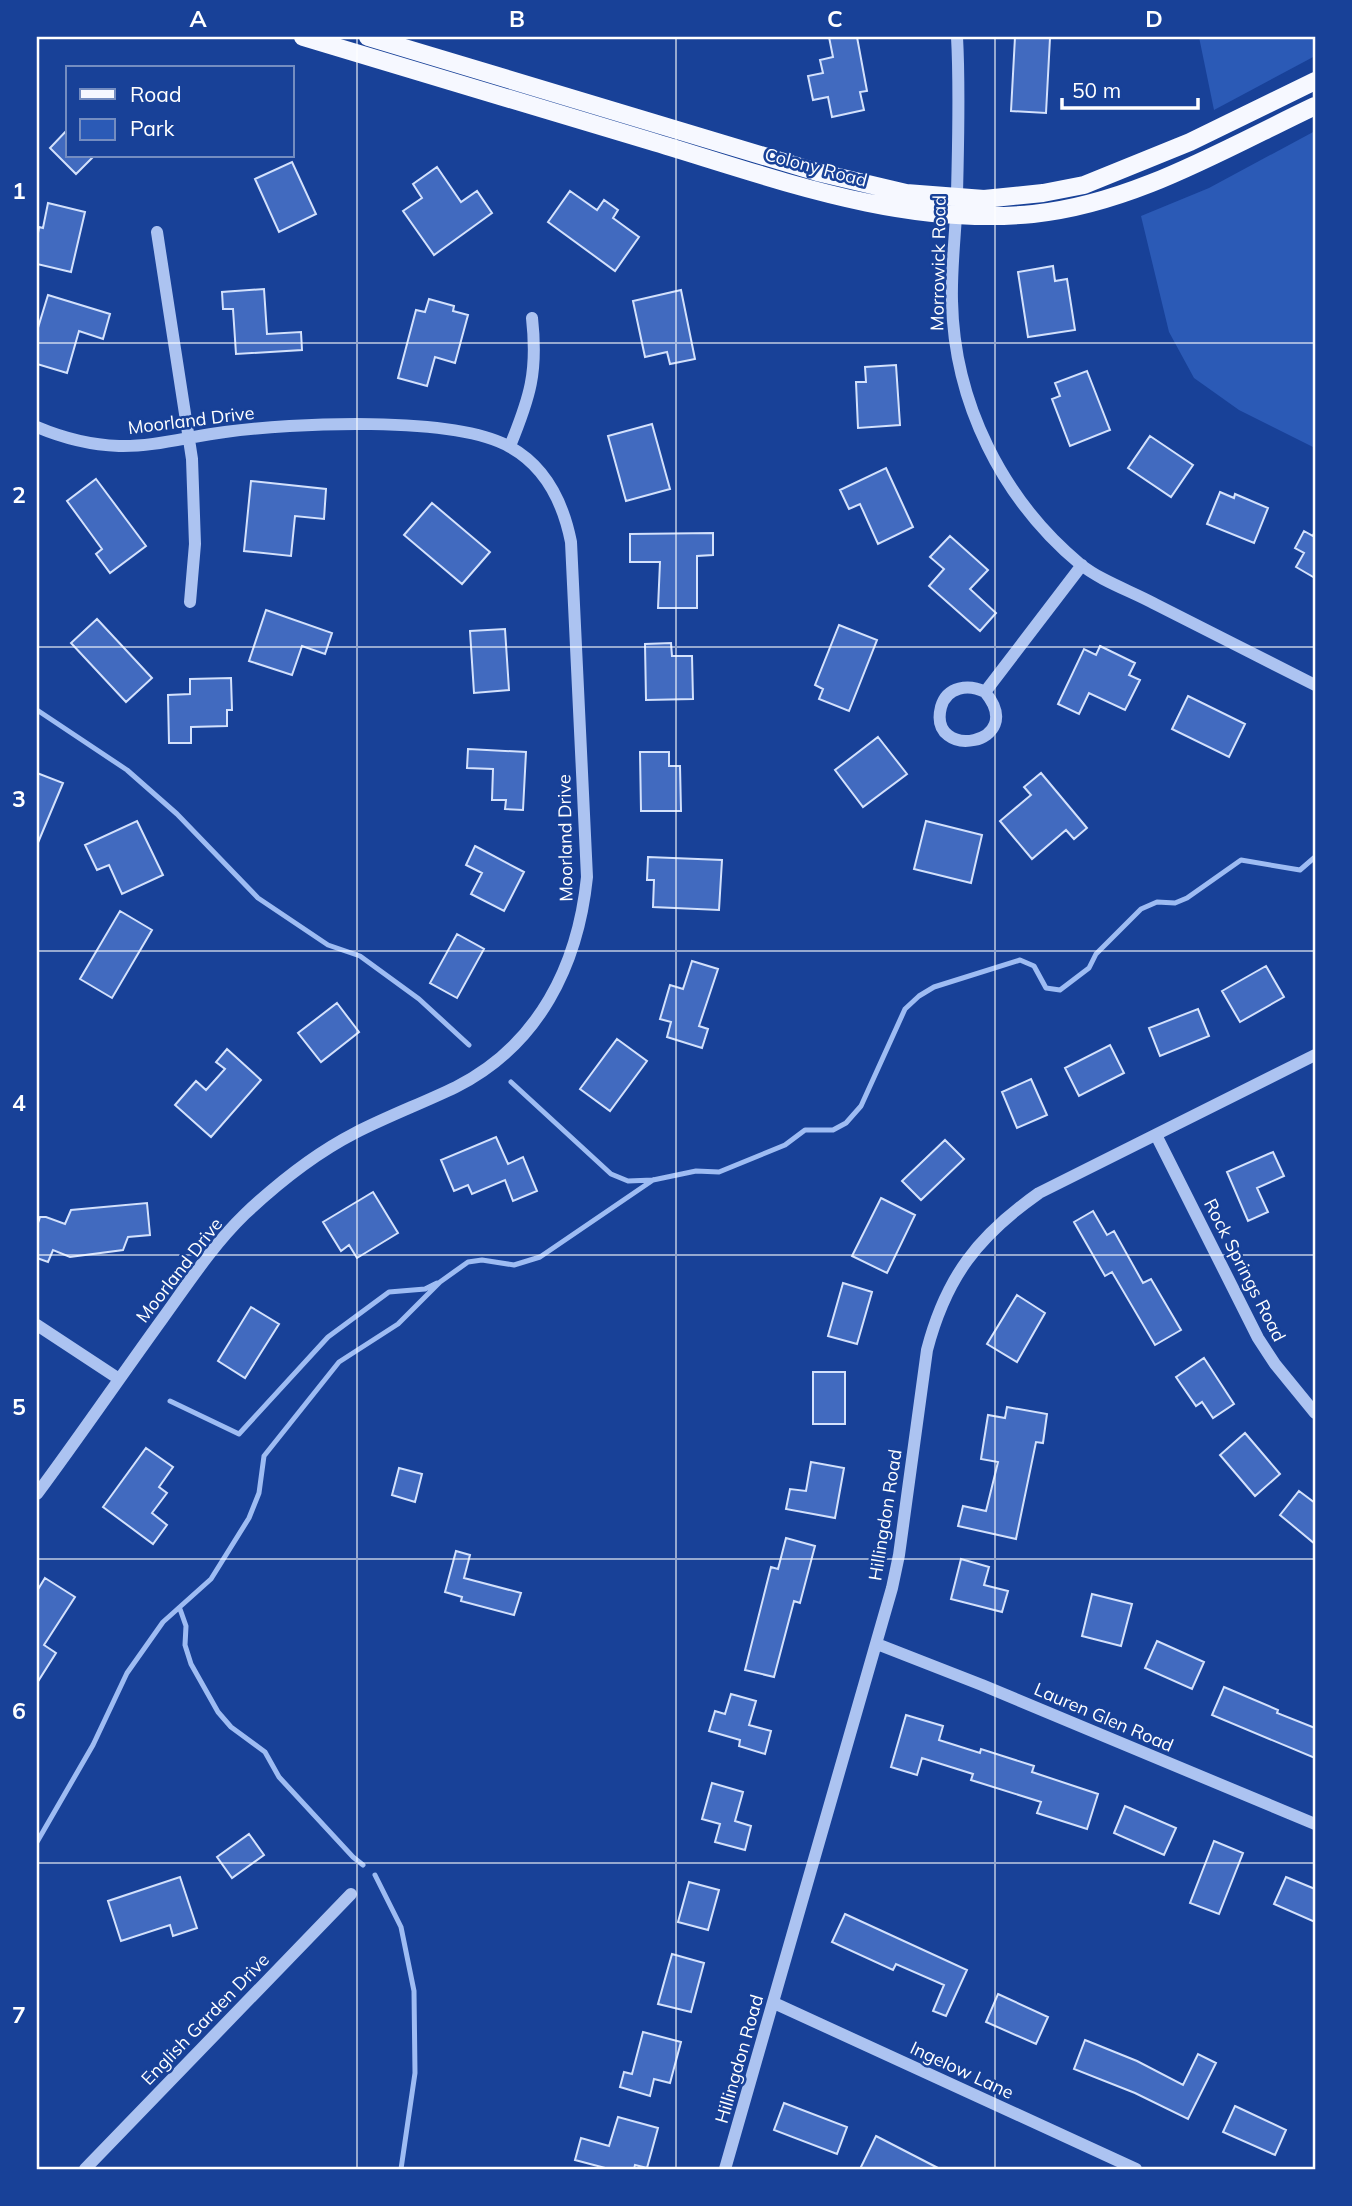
<svg xmlns="http://www.w3.org/2000/svg" width="1352" height="2206" viewBox="0 0 1352 2206" font-family="Mulish,sans-serif">
  <rect width="100%" height="100%" fill="#184198"/>
  <path fill="#2b5ab6" d="M 1199,37 L 1315,37 L 1315,56 L 1214,110 Z
    M 1315,131 L 1315,448 L 1239,410 L 1194,378 L 1169,332 L 1141,216 L 1209,188 Z"/>
  <g fill="none" stroke-linecap="round" stroke-linejoin="round">
    <path stroke="#9ebcf3" stroke-width="5" d="M 37,710 L 127,770 L 177,814 L 258,898 L 328,945 L 360,956 L 419,999 L 469,1045
      M 511,1082 L 611,1174 L 628,1181 L 653,1180 L 696,1171 L 719,1172 L 785,1145 L 805,1130 L 833,1130 L 846,1123 L 861,1106 L 905,1009 L 919,996 L 934,987 L 1020,960 L 1034,966 L 1046,988 L 1060,990 L 1089,968 L 1096,954 L 1141,909 L 1157,902 L 1175,903 L 1187,898 L 1241,860 L 1300,870 L 1315,857
      M 170,1401 L 239,1434 L 328,1337 L 389,1292 L 425,1289 L 437,1283
      M 180,1609 L 186,1626 L 185,1645 L 191,1664 L 218,1712 L 231,1727 L 265,1752 L 279,1777 L 353,1857 L 363,1865
      M 37,1842 L 93,1745 L 127,1673 L 163,1622 L 211,1579 L 249,1518 L 259,1493 L 264,1456 L 339,1362 L 398,1324 L 440,1282 L 468,1262 L 482,1260 L 514,1265 L 540,1257 L 653,1180
      M 375,1875 L 401,1927 L 414,1991 L 415,2073 L 401,2169"/>
  </g>
  <path fill="#416abf" stroke="#d3e1fc" stroke-width="2" d="M 829,37 L 857,37 L 867,91 L 860,92 L 864,110 L 832,117 L 828,97 L 813,100 L 808,76 L 823,73 L 820,60 L 833,57 Z
    M 1015,37 L 1050,38 L 1046,113 L 1011,111 Z
    M 68,129 L 68,156 L 94,156 L 76,174 L 50,148 Z
    M 292,162 L 316,214 L 279,232 L 255,179 Z
    M 437,167 L 461,202 L 477,191 L 492,213 L 434,255 L 403,211 L 422,198 L 413,184 Z
    M 570,191 L 597,210 L 604,200 L 618,210 L 613,218 L 639,237 L 615,271 L 548,222 Z
    M 48,203 L 85,212 L 71,272 L 37,264 L 37,239 L 39,227 L 43,228 Z
    M 1053,266 L 1055,281 L 1067,279 L 1075,330 L 1028,337 L 1018,272 Z
    M 264,289 L 267,334 L 301,332 L 302,350 L 236,354 L 233,309 L 223,309 L 222,292 Z
    M 681,290 L 695,359 L 670,364 L 667,352 L 645,357 L 633,301 Z
    M 48,295 L 110,314 L 103,339 L 79,331 L 67,373 L 37,364 L 37,331 Z
    M 429,299 L 454,306 L 453,311 L 468,315 L 455,363 L 435,357 L 427,386 L 398,378 L 416,310 L 425,312 Z
    M 896,365 L 900,425 L 858,428 L 856,382 L 866,382 L 865,367 Z
    M 1087,371 L 1110,430 L 1070,446 L 1052,399 L 1060,396 L 1055,383 Z
    M 652,424 L 670,489 L 626,501 L 608,436 Z
    M 1150,436 L 1193,465 L 1171,497 L 1128,468 Z
    M 886,468 L 913,527 L 878,544 L 860,504 L 849,509 L 840,490 Z
    M 96,479 L 146,546 L 110,573 L 96,554 L 102,549 L 67,501 Z
    M 251,481 L 326,489 L 324,519 L 295,516 L 291,556 L 244,551 Z
    M 1220,492 L 1234,498 L 1235,494 L 1268,508 L 1254,543 L 1207,524 Z
    M 432,503 L 490,552 L 462,584 L 404,535 Z
    M 1315,530 L 1315,578 L 1296,567 L 1304,553 L 1295,548 L 1304,531 L 1313,536 Z
    M 713,533 L 713,555 L 697,556 L 697,608 L 658,608 L 660,562 L 630,562 L 630,534 Z
    M 950,536 L 988,570 L 970,589 L 996,613 L 980,631 L 929,586 L 944,569 L 930,557 Z
    M 266,610 L 332,633 L 325,654 L 302,646 L 292,675 L 249,661 Z
    M 97,619 L 152,678 L 126,702 L 71,643 Z
    M 839,625 L 877,640 L 849,711 L 819,699 L 823,689 L 815,685 Z
    M 505,629 L 509,690 L 474,693 L 470,631 Z
    M 671,643 L 672,656 L 692,656 L 693,699 L 646,700 L 645,644 Z
    M 1100,646 L 1135,663 L 1129,675 L 1140,680 L 1125,710 L 1089,693 L 1079,714 L 1058,704 L 1084,649 L 1096,655 Z
    M 231,678 L 232,710 L 227,710 L 227,726 L 191,727 L 191,743 L 169,743 L 168,695 L 190,694 L 190,679 Z
    M 1188,696 L 1245,724 L 1229,757 L 1172,729 Z
    M 878,737 L 907,774 L 863,807 L 835,770 Z
    M 468,749 L 526,752 L 523,810 L 505,809 L 506,800 L 492,800 L 493,769 L 467,768 Z
    M 640,752 L 669,752 L 669,766 L 680,766 L 681,811 L 641,811 Z
    M 37,773 L 63,783 L 37,845 Z
    M 1041,773 L 1087,828 L 1074,839 L 1066,830 L 1032,859 L 1000,821 L 1031,795 L 1024,787 Z
    M 137,821 L 163,875 L 122,894 L 109,865 L 97,870 L 85,845 Z
    M 926,821 L 982,835 L 971,883 L 914,869 Z
    M 475,846 L 524,872 L 504,911 L 471,894 L 482,873 L 466,865 Z
    M 648,857 L 722,860 L 719,910 L 653,907 L 654,880 L 647,880 Z
    M 120,911 L 152,930 L 112,998 L 80,979 Z
    M 457,934 L 484,949 L 457,998 L 430,983 Z
    M 692,961 L 718,969 L 699,1026 L 708,1029 L 702,1048 L 667,1037 L 671,1022 L 660,1019 L 670,985 L 683,989 Z
    M 1266,966 L 1284,997 L 1240,1022 L 1222,991 Z
    M 337,1003 L 359,1032 L 321,1062 L 298,1033 Z
    M 1198,1009 L 1209,1036 L 1160,1056 L 1149,1028 Z
    M 617,1039 L 647,1061 L 610,1111 L 580,1089 Z
    M 1110,1045 L 1124,1073 L 1079,1096 L 1065,1068 Z
    M 227,1049 L 261,1080 L 211,1137 L 175,1105 L 196,1081 L 206,1090 L 225,1069 L 216,1062 Z
    M 1031,1079 L 1047,1115 L 1017,1128 L 1002,1092 Z
    M 496,1137 L 508,1164 L 523,1157 L 537,1191 L 513,1201 L 505,1180 L 472,1194 L 468,1185 L 454,1191 L 441,1160 Z
    M 945,1140 L 964,1159 L 921,1200 L 902,1181 Z
    M 1273,1152 L 1284,1176 L 1257,1188 L 1268,1212 L 1248,1221 L 1227,1172 Z
    M 373,1192 L 398,1233 L 357,1258 L 349,1245 L 341,1251 L 323,1222 Z
    M 881,1198 L 915,1215 L 887,1273 L 852,1256 Z
    M 147,1203 L 150,1235 L 128,1237 L 123,1250 L 70,1257 L 53,1250 L 48,1262 L 37,1258 L 37,1226 L 40,1217 L 46,1217 L 65,1224 L 71,1210 Z
    M 1093,1211 L 1107,1235 L 1114,1231 L 1143,1283 L 1151,1279 L 1181,1330 L 1155,1345 L 1112,1272 L 1105,1276 L 1074,1222 Z
    M 843,1283 L 872,1292 L 857,1344 L 828,1336 Z
    M 1017,1295 L 1045,1313 L 1017,1362 L 987,1344 Z
    M 251,1307 L 279,1324 L 245,1378 L 218,1361 Z
    M 1204,1358 L 1234,1404 L 1213,1418 L 1202,1402 L 1196,1406 L 1176,1377 Z
    M 813,1372 L 845,1372 L 845,1424 L 813,1424 Z
    M 1007,1407 L 1047,1414 L 1043,1443 L 1036,1442 L 1016,1539 L 958,1526 L 963,1506 L 986,1511 L 998,1462 L 981,1459 L 988,1415 L 1005,1418 Z
    M 1245,1433 L 1280,1474 L 1255,1496 L 1220,1455 Z
    M 146,1448 L 173,1467 L 159,1487 L 167,1493 L 152,1513 L 167,1525 L 153,1544 L 103,1507 Z
    M 811,1462 L 844,1468 L 835,1518 L 786,1509 L 790,1489 L 806,1491 Z
    M 399,1468 L 422,1474 L 415,1502 L 392,1495 Z
    M 1299,1491 L 1315,1503 L 1315,1544 L 1280,1515 Z
    M 786,1538 L 815,1546 L 800,1603 L 794,1601 L 774,1677 L 745,1670 L 771,1567 L 778,1569 Z
    M 456,1551 L 470,1555 L 464,1578 L 521,1593 L 514,1615 L 461,1601 L 462,1597 L 445,1592 Z
    M 961,1559 L 989,1567 L 984,1585 L 1008,1591 L 1002,1612 L 951,1599 Z
    M 45,1578 L 75,1597 L 44,1645 L 56,1653 L 37,1683 L 37,1591 Z
    M 1092,1594 L 1132,1604 L 1121,1646 L 1082,1636 Z
    M 1157,1641 L 1204,1662 L 1192,1689 L 1145,1668 Z
    M 1224,1687 L 1278,1710 L 1277,1713 L 1315,1728 L 1315,1758 L 1212,1715 Z
    M 731,1694 L 756,1701 L 749,1725 L 771,1731 L 765,1754 L 739,1746 L 740,1740 L 709,1731 L 715,1711 L 725,1714 Z
    M 906,1715 L 943,1726 L 939,1740 L 980,1753 L 981,1749 L 1034,1766 L 1032,1772 L 1098,1794 L 1087,1829 L 1037,1813 L 1041,1802 L 971,1780 L 973,1774 L 922,1758 L 917,1775 L 891,1767 Z
    M 712,1783 L 743,1792 L 735,1821 L 751,1826 L 745,1850 L 715,1842 L 720,1824 L 702,1819 Z
    M 1125,1806 L 1176,1828 L 1164,1855 L 1114,1833 Z
    M 249,1834 L 264,1855 L 232,1878 L 217,1857 Z
    M 1214,1841 L 1243,1853 L 1219,1914 L 1190,1903 Z
    M 180,1877 L 197,1928 L 173,1936 L 170,1925 L 121,1941 L 108,1901 Z
    M 1286,1877 L 1315,1889 L 1315,1922 L 1274,1904 Z
    M 689,1882 L 719,1890 L 708,1930 L 678,1922 Z
    M 845,1914 L 967,1970 L 946,2016 L 933,2011 L 944,1985 L 896,1964 L 893,1970 L 832,1942 Z
    M 672,1954 L 704,1963 L 691,2012 L 658,2004 Z
    M 998,1994 L 1048,2017 L 1036,2044 L 986,2022 Z
    M 643,2032 L 681,2042 L 670,2083 L 654,2079 L 650,2096 L 620,2087 L 624,2072 L 632,2074 Z
    M 1085,2040 L 1137,2061 L 1183,2085 L 1198,2054 L 1216,2063 L 1188,2119 L 1135,2093 L 1074,2069 Z
    M 784,2103 L 847,2127 L 837,2154 L 774,2130 Z
    M 1235,2106 L 1286,2130 L 1275,2155 L 1223,2132 Z
    M 618,2117 L 658,2128 L 647,2168 L 635,2165 L 634,2169 L 609,2169 L 575,2160 L 581,2138 L 609,2146 Z
    M 876,2136 L 940,2169 L 860,2169 Z"/>
  <g fill="none" stroke-linecap="round" stroke-linejoin="round">
    <path stroke="#acc3f1" stroke-width="12" d="M 957,37 C 960,90 958,143 957,195 C 956,230 951,266 952,301 C 954,402 1002,499 1080,564 C 1101,581 1131,591 1155,604 C 1208,631 1262,658 1315,685
      M 157,232 L 192,459 L 195,544 L 190,602
      M 37,427 C 63,438 91,445 119,446 C 154,447 191,436 225,432 C 291,423 454,415 510,447 C 546,467 563,502 571,542 L 587,877 C 578,965 539,1045 456,1087 C 423,1103 388,1116 355,1133 C 314,1154 278,1183 245,1214 C 213,1245 189,1282 163,1318 C 121,1376 80,1436 37,1494
      M 510,446 C 530,397 538,372 532,318
      M 985,692 C 1029,745 927,762 941,707 C 947,686 969,684 985,692 L 1082,565
      M 1156,1135 L 1258,1338 L 1275,1364 L 1315,1413
      M 37,1325 L 119,1379
      M 877,1644 L 982,1685 L 1315,1824
      M 774,2003 L 1136,2169
      M 85,2169 L 351,1894
      M 725,2169 L 892,1588 L 899,1555 L 927,1350 C 946,1277 978,1236 1039,1193 L 1315,1055"/>
    <path stroke="#f6f8ff" stroke-width="18" d="M 303,37 C 418,71 534,106 650,141 C 774,178 901,227 1033,214 C 1133,204 1226,148 1315,106
      M 368,37 L 817,172 L 906,193 L 984,199 L 1043,193 L 1084,185 L 1190,142 L 1315,81"/>
  </g>
  <path fill="none" stroke="#fff" stroke-width="2" stroke-opacity="0.55" d="M 357,37 L 357,2169M 676,37 L 676,2169M 995,37 L 995,2169M 37,343 L 1315,343M 37,647 L 1315,647M 37,951 L 1315,951M 37,1255 L 1315,1255M 37,1559 L 1315,1559M 37,1863 L 1315,1863"/>
  <g text-anchor="middle" dominant-baseline="central" stroke-width="5" stroke-linejoin="round" paint-order="stroke">
    <g font-size="18" fill="#fff" stroke="#184198">
      <text transform="translate(816 167) rotate(15)">Colony Road</text>
      <text transform="translate(938 263) rotate(-89)">Morrowick Road</text>
      <text transform="translate(191 420) rotate(-7)">Moorland Drive</text>
      <text transform="translate(565 838) rotate(-91)">Moorland Drive</text>
      <text transform="translate(179 1270) rotate(-52)">Moorland Drive</text>
      <text transform="translate(1245 1270) rotate(63)">Rock Springs Road</text>
      <text transform="translate(885 1515) rotate(-81)">Hillingdon Road</text>
      <text transform="translate(1104 1717) rotate(23)">Lauren Glen Road</text>
      <text transform="translate(205 2019) rotate(-46)">English Garden Drive</text>
      <text transform="translate(739 2059) rotate(-74)">Hillingdon Road</text>
      <text transform="translate(962 2070) rotate(25)">Ingelow Lane</text>
    </g>
  </g>
  <rect width="1352" height="2206" fill="none" stroke="#184198" stroke-width="77"/>
  <rect x="66" y="66" width="228" height="91" fill="#184198" stroke="#748dc1" stroke-width="2"/>
  <rect x="80" y="89" width="35" height="10" fill="#f6f8ff" stroke="#748dc1" stroke-width="2"/>
  <text x="130" y="102" font-size="21" fill="#ffffff">Road</text>
  <rect x="80" y="119" width="35" height="21" fill="#2b5ab6" stroke="#748dc1" stroke-width="2"/>
  <text x="130" y="136" font-size="21" fill="#ffffff">Park</text>
  <path d="M1062 98v10h136v-10" fill="none" stroke="#ffffff" stroke-width="3.5"/>
  <text x="1072" y="98" font-size="21" fill="#ffffff" stroke="#184198" stroke-width="5" paint-order="stroke">50 m</text>
  <rect x="38" y="38" width="1276" height="2130" fill="none" stroke="#fff" stroke-width="2.5"/>
  <g font-size="23" text-anchor="middle" font-weight="bold" fill="#fff">
    <text x="198" y="27">A</text>
    <text x="517" y="27">B</text>
    <text x="835" y="27">C</text>
    <text x="1154" y="27">D</text>
    <text x="19" y="199">1</text>
    <text x="19" y="503">2</text>
    <text x="19" y="807">3</text>
    <text x="19" y="1111">4</text>
    <text x="19" y="1415">5</text>
    <text x="19" y="1719">6</text>
    <text x="19" y="2023">7</text>
  </g>
</svg>
